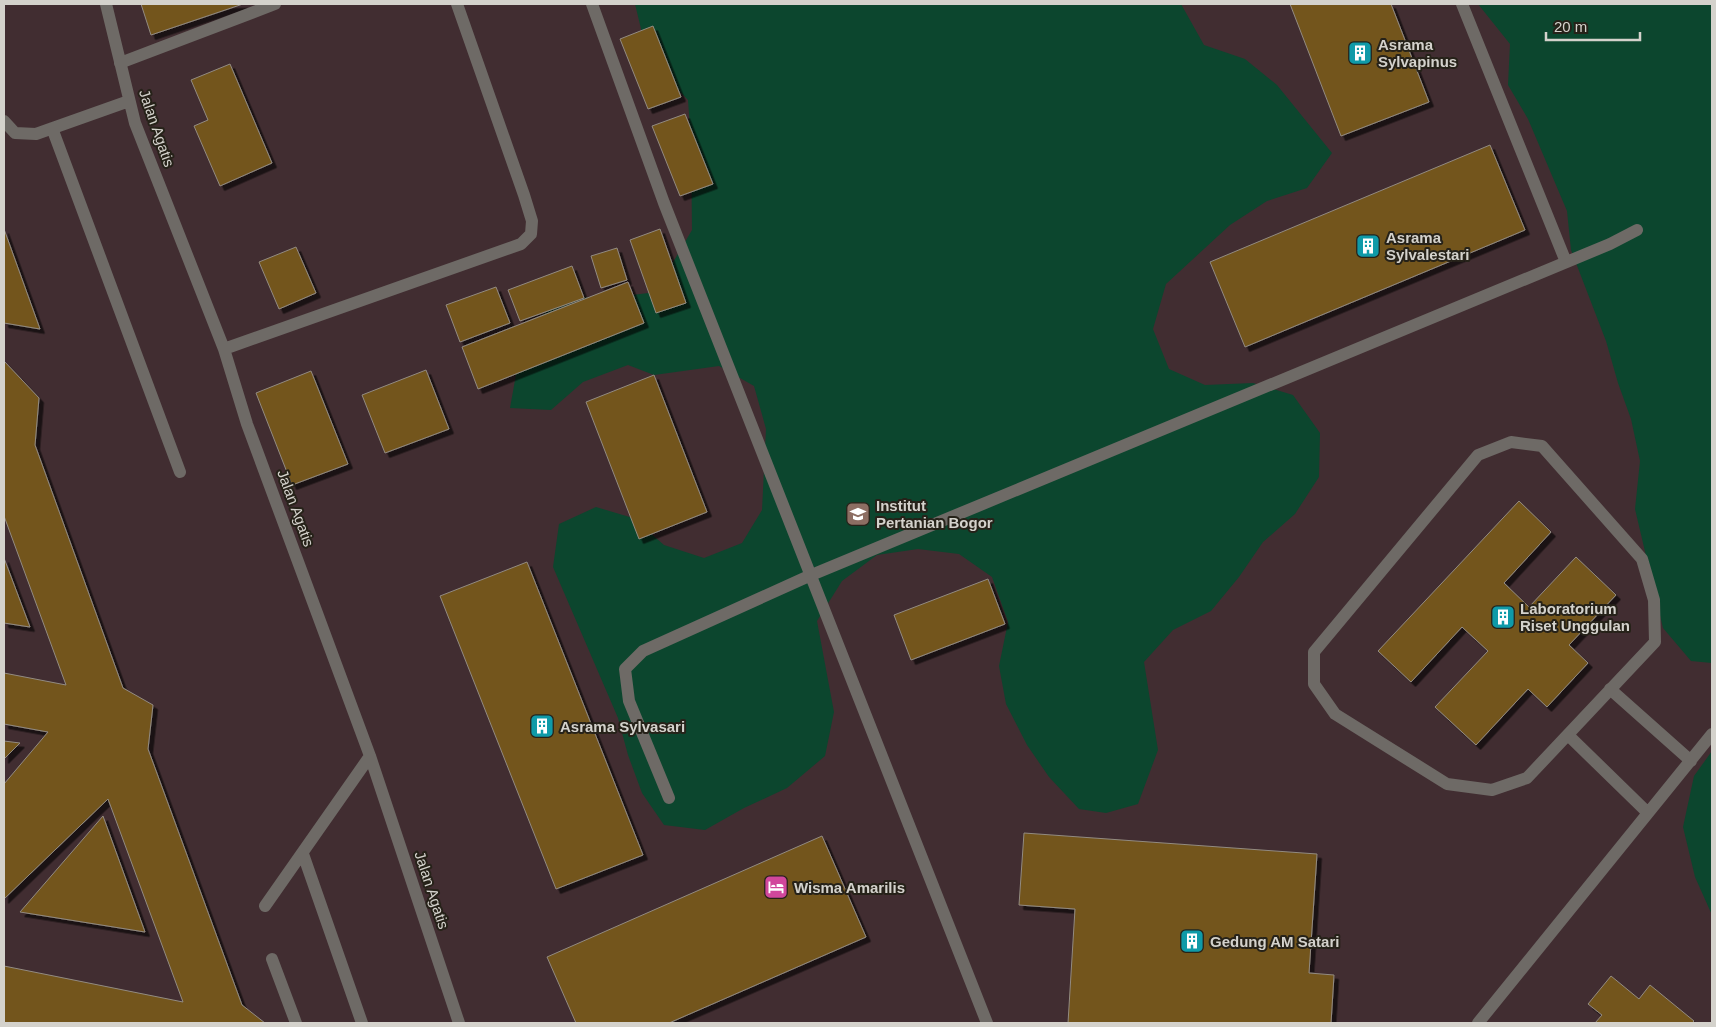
<svg xmlns="http://www.w3.org/2000/svg" width="1716" height="1027" viewBox="0 0 1716 1027" font-family="Helvetica,sans-serif">
  <defs>
    <filter id="shadow"><feDropShadow dx="4.5" dy="4.5" stdDeviation="0" flood-color="#0009"/></filter>
  </defs>
  <rect width="100%" height="100%" fill="#302c22"/>
  <path fill="#412d31" d="M 4,4 L 1712,4 L 1712,1023 L 4,1023 Z"/>
  <path fill="#0c462e" d="M 635,4 L 1181,4 L 1204,45 L 1245,59 L 1277,85 L 1332,153 L 1307,188 L 1267,201 L 1230,225 L 1166,284 L 1153,329 L 1169,369 L 1205,385 L 1253,383 L 1293,395 L 1320,433 L 1319,477 L 1295,514 L 1263,542 L 1239,577 L 1211,611 L 1173,630 L 1144,662 L 1158,750 L 1138,804 L 1106,813 L 1079,809 L 1049,777 L 1027,745 L 1006,704 L 999,666 L 1008,622 L 992,577 L 959,554 L 918,549 L 877,555 L 842,581 L 817,621 L 834,712 L 825,756 L 787,788 L 744,808 L 705,830 L 664,825 L 642,793 L 628,755 L 618,718 L 553,567 L 559,524 L 596,507 L 633,518 L 664,545 L 704,558 L 742,543 L 762,510 L 766,429 L 754,386 L 719,366 L 654,375 L 628,365 L 583,382 L 551,410 L 510,408 L 517,369 L 534,320 L 571,297 L 609,298 L 648,293 L 672,264 L 692,230 L 691,142 L 688,100 L 661,72 L 643,37 Z
    M 1478,4 L 1712,4 L 1712,663 L 1691,661 L 1663,628 L 1635,509 L 1640,461 L 1631,419 L 1618,383 L 1606,341 L 1571,250 L 1567,211 L 1528,119 L 1508,85 L 1510,44 Z
    M 1712,751 L 1712,915 L 1695,877 L 1683,827 L 1694,776 Z"/>
  <path fill="#73541d" stroke="#928b81" filter="url(#shadow)" d="M 141,4 L 243,4 L 151,35 Z
    M 1290,4 L 1391,4 L 1429,102 L 1341,136 Z
    M 653,26 L 681,97 L 648,109 L 620,39 Z
    M 230,64 L 272,163 L 220,186 L 194,126 L 208,120 L 191,80 Z
    M 685,114 L 713,184 L 680,196 L 652,126 Z
    M 1490,145 L 1525,230 L 1245,347 L 1210,262 Z
    M 4,229 L 40,329 L 4,323 Z
    M 660,229 L 686,303 L 656,313 L 630,240 Z
    M 296,247 L 316,293 L 279,309 L 259,262 Z
    M 617,248 L 627,280 L 601,288 L 591,256 Z
    M 572,266 L 584,298 L 520,321 L 508,290 Z
    M 628,282 L 644,323 L 478,389 L 462,347 Z
    M 496,287 L 510,323 L 460,342 L 446,305 Z
    M 4,361 L 39,398 L 35,445 L 123,688 L 153,705 L 148,749 L 242,1005 L 265,1023 L 4,1023 L 4,966 L 183,1002 L 108,799 L 4,899 L 4,784 L 48,732 L 4,724 L 4,673 L 66,685 L 4,516 Z
    M 426,370 L 449,429 L 385,453 L 362,395 Z
    M 311,371 L 348,464 L 292,485 L 256,393 Z
    M 654,375 L 707,512 L 639,539 L 586,402 Z
    M 1519,501 L 1551,532 L 1504,583 L 1529,607 L 1576,557 L 1616,595 L 1569,645 L 1588,663 L 1547,707 L 1528,689 L 1476,745 L 1435,707 L 1488,651 L 1462,627 L 1411,682 L 1378,651 Z
    M 4,558 L 30,627 L 4,623 Z
    M 527,562 L 643,855 L 556,889 L 440,596 Z
    M 988,579 L 1005,624 L 911,660 L 894,615 Z
    M 4,741 L 20,743 L 4,759 Z
    M 103,816 L 145,932 L 20,912 Z
    M 1024,833 L 1317,854 L 1309,973 L 1334,975 L 1331,1023 L 1068,1023 L 1075,909 L 1019,905 Z
    M 822,836 L 866,937 L 669,1023 L 576,1023 L 547,957 Z
    M 1611,976 L 1639,999 L 1650,985 L 1694,1021 L 1692,1023 L 1595,1023 L 1602,1015 L 1588,1004 Z"/>
  <g fill="none" stroke-linecap="round" stroke-linejoin="round">
    <path stroke="#6e6a66" stroke-width="12" d="M 106,4 L 135,123 L 224,349 L 247,424 L 370,756 L 459,1023
      M 592,4 L 664,203 L 987,1023
      M 1462,4 L 1566,262
      M 120,63 L 275,4
      M 4,121 L 15,133 L 36,134 L 129,101
      M 52,128 L 180,472
      M 224,349 L 521,244 L 531,234 L 532,221 L 524,195 L 457,4
      M 1511,442 L 1542,446 L 1642,559 L 1654,600 L 1655,642 L 1527,778 L 1492,790 L 1447,784 L 1335,714 L 1314,684 L 1314,652 L 1478,455 Z
      M 1610,689 L 1691,761
      M 1568,735 L 1648,813
      M 669,798 L 629,701 L 625,669 L 643,651 L 809,576 L 1610,244 L 1637,230
      M 303,854 L 362,1023
      M 265,906 L 370,756
      M 272,959 L 296,1023
      M 1478,1023 L 1712,734"/>
  </g>
  <defs>
    <g id="building-square" transform="scale(1.25)"><rect x="-9" y="-9" width="18" height="18" rx="4" fill="#0f9aa8" stroke="#262219"/><path d="M-4-6H4V6H1V3H-1V6H-4ZM-2.5-4.3h1.7v1.8h-1.7ZM.8-4.3h1.7v1.8H.8ZM-2.5-1h1.7V.8h-1.7ZM.8-1h1.7V.8H.8Z" fill="#fff"/></g>
    <g id="university-square" transform="scale(1.25)"><rect x="-9" y="-9" width="18" height="18" rx="4" fill="#8d6e63" stroke="#262219"/><path d="M0-5L7-2L0 1L-7-2ZM-4 1L0 2.5L4 1V4Q0 6-4 4Z" fill="#fff"/></g>
    <g id="hotel-square" transform="scale(1.25)"><rect x="-9" y="-9" width="18" height="18" rx="4" fill="#d1479c" stroke="#262219"/><path d="M-6-4.5h1.5V1H6V5H4.5V3h-9V5H-6ZM-4 0a1.8 1.8 0 1 1 3.6 0ZM.5 0V-2.5h3Q6-2.5 6 0Z" fill="#fff"/></g>
  </defs>
  <g fill-rule="evenodd">
    <use href="#building-square" x="1360" y="53"/>
    <use href="#building-square" x="1368" y="246"/>
    <use href="#university-square" x="858" y="514"/>
    <use href="#building-square" x="1503" y="617"/>
    <use href="#building-square" x="542" y="726"/>
    <use href="#hotel-square" x="776" y="887"/>
    <use href="#building-square" x="1192" y="941"/>
  </g>
  <g text-anchor="middle" dominant-baseline="central" stroke-width="4" stroke-linejoin="round" paint-order="stroke">
    <g font-size="15" font-weight="bold" fill="#d4d2cc" stroke="#262219" text-anchor="start">
      <text x="1378" y="44">Asrama<tspan x="1378" dy="17">Sylvapinus</tspan></text>
      <text x="1386" y="237">Asrama<tspan x="1386" dy="17">Sylvalestari</tspan></text>
      <text x="876" y="505">Institut<tspan x="876" dy="17">Pertanian Bogor</tspan></text>
      <text x="1520" y="608">Laboratorium<tspan x="1520" dy="17">Riset Unggulan</tspan></text>
      <text x="560" y="726">Asrama Sylvasari</text>
      <text x="794" y="887">Wisma Amarilis</text>
      <text x="1210" y="941">Gedung AM Satari</text>
    </g>
    <g font-size="15" fill="#d4d2cc" stroke="#262219">
      <text transform="translate(157 128) rotate(71)">Jalan Agatis</text>
      <text transform="translate(296 508) rotate(70)">Jalan Agatis</text>
      <text transform="translate(432 890) rotate(72)">Jalan Agatis</text>
    </g>
  </g>
  <rect width="1716" height="1027" fill="none" stroke="#d4d2cc" stroke-width="10"/>
  <path d="M1546 32v8h94v-8" fill="none" stroke="#d4d2cc" stroke-width="2.5"/>
  <text x="1554" y="32" font-size="15" fill="#d4d2cc" stroke="#262219" stroke-width="4" paint-order="stroke">20 m</text>
</svg>
